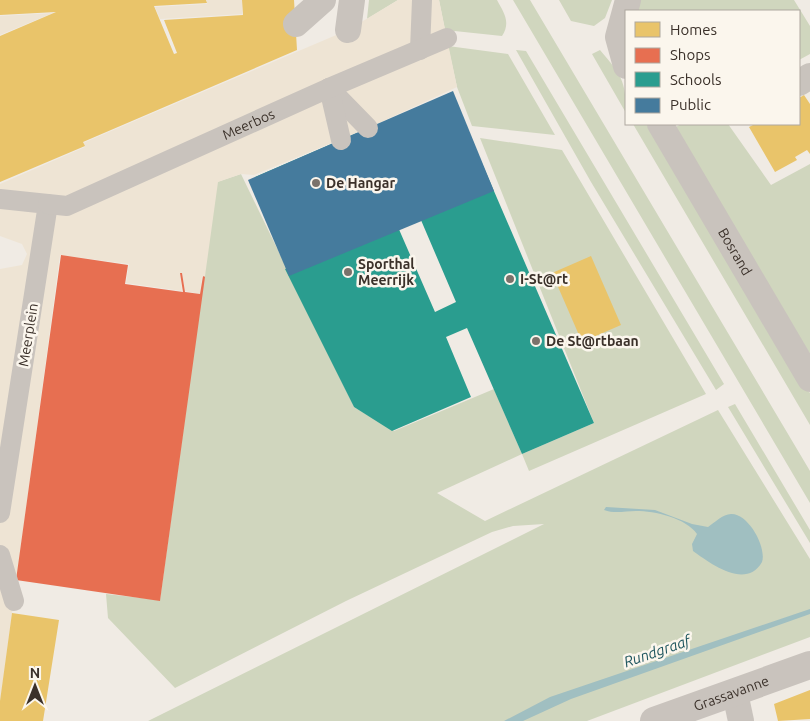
<svg xmlns="http://www.w3.org/2000/svg" width="810" height="721" viewBox="0 0 810 721" font-family="Ubuntu,sans-serif">
  <rect width="100%" height="100%" fill="#f0ebe4"/>
  <path fill="#d0d6be" d="M 369,0 L 398,0 L 367,19 Z
    M 439,0 L 497,0 C 504,13 511,22 502,36 L 445,30 Z
    M 513,0 L 530,0 L 810,471 L 810,503 Z
    M 559,0 L 612,0 L 605,18 L 594,26 L 571,21 Z
    M 639,0 L 794,0 L 810,26 L 810,54 L 799,60 L 799,11 L 634,11 Z
    M 448,46 L 508,54 L 555,135 L 472,126 L 457,87 Z
    M 516,50 L 526,51 L 724,384 L 716,390 L 591,182 Z
    M 600,50 C 621,75 626,80 626,113 L 592,54 Z
    M 633,124 L 648,124 L 804,386 L 810,393 L 810,425 Z
    M 682,124 L 728,124 L 771,185 L 810,164 L 810,354 L 671,129 Z
    M 480,138 L 562,150 L 706,394 L 529,471 L 522,454 L 437,493 L 485,521 L 718,410 L 810,559 L 810,637 L 587,721 L 148,721 L 544,524 L 513,526 L 492,532 L 346,601 L 175,688 L 108,618 L 106,594 L 160,600 L 217,182 L 241,174 L 354,407 L 394,431 L 494,389 L 522,454 L 594,423 Z
    M 735,404 L 810,530 L 810,543 L 728,407 Z"/>
  <path fill="#eee4d4" d="M 207,0 L 242,0 L 242,14 L 160,19 L 155,7 L 207,4 Z
    M 398,0 L 439,0 L 457,87 L 368,128 L 254,175 L 241,174 L 218,182 L 205,276 L 202,276 L 200,294 L 185,291 L 182,273 L 180,273 L 182,291 L 126,283 L 129,264 L 60,255 L 0,703 L 0,269 L 22,265 L 27,254 L 22,244 L 0,236 L 0,184 L 85,147 L 83,143 L 348,30 Z
    M 53,13 L 0,35 L 0,16 Z"/>
  <path fill="#a0bfc1" d="M 606,507 L 655,510 L 692,524 L 708,527 C 714,523 723,514 731,514 C 748,513 767,547 762,562 C 746,590 711,564 693,551 L 692,544 L 697,534 C 686,518 655,511 636,511 C 625,511 615,514 604,510 Z
    M 810,609 L 810,614 L 571,699 L 523,721 L 504,721 L 550,697 Z"/>
  <path fill="#e9c46a" d="M 0,0 L 206,0 L 207,3 L 154,6 L 174,54 L 177,53 L 164,20 L 243,15 L 242,0 L 294,0 L 297,50 L 83,142 L 85,146 L 0,182 L 0,36 L 56,12 L 0,15 Z
    M 804,95 L 810,104 L 810,154 L 807,150 L 795,157 L 797,160 L 775,172 L 749,127 L 755,124 L 799,124 L 799,98 Z
    M 591,256 L 621,325 L 582,342 L 552,273 Z
    M 12,613 L 59,620 L 43,721 L 0,721 L 0,701 Z
    M 810,690 L 810,719 L 778,721 L 774,704 Z"/>
  <path fill="#e76f51" d="M 61,255 L 128,265 L 125,284 L 183,292 L 180,273 L 182,273 L 185,292 L 200,294 L 203,276 L 205,277 L 160,601 L 16,580 Z"/>
  <path fill="#2a9d8f" d="M 357,133 L 435,312 L 456,302 L 406,185 L 478,154 L 594,423 L 522,454 L 467,328 L 446,337 L 471,397 L 392,431 L 354,407 L 285,269 L 294,266 L 255,177 Z"/>
  <path fill="#457b9d" d="M 453,91 L 494,191 L 289,276 L 248,180 Z"/>
  <g fill="none" stroke-linecap="round" stroke-linejoin="round">
    <g stroke="#c9c3bd" stroke-width="20">
      <path d="M 420,50 L 422,0"/>
      <path d="M 329,88 L 368,128"/>
      <path d="M 329,88 L 341,140"/>
      <path d="M 0,199 L 48,204 L 0,513"/>
      <path id="s1" d="M 48,204 L 67,206 L 329,88 L 447,38"/>
      <path d="M 0,555 L 14,601"/>
    </g>
    <g stroke="#c9c3bd" stroke-width="26">
      <path d="M 296,24 L 323,0"/>
      <path d="M 348,30 L 352,0"/>
      <path d="M 626,66 L 618,37 L 628,0"/>
      <path d="M 799,83 L 810,76"/>
      <path id="s2" d="M 660,124 L 810,379"/>
      <path d="M 735,693 L 741,721"/>
    </g>
    <path stroke="#c9c3bd" stroke-width="28" id="s3" d="M 654,721 L 810,665"/>
  </g>
  <g fill="#7a726b" stroke="#fbf6ed" stroke-width="2">
    <circle cx="316" cy="183" r="5"/>
    <circle cx="348" cy="272" r="5"/>
    <circle cx="510" cy="279" r="5"/>
    <circle cx="536" cy="341" r="5"/>
  </g>
  <g text-anchor="middle" dominant-baseline="central" stroke-width="5" stroke-linejoin="round" paint-order="stroke">
    <g font-size="14" fill="#3b312a" stroke="#fbf6ed">
      <text stroke="none"><textPath href="#s1" startOffset="218">Meerbos</textPath></text>
      <text stroke="none"><textPath href="#s2" startOffset="148">Bosrand</textPath></text>
      <text transform="translate(28 335) rotate(-81)">Meerplein</text>
      <text stroke="none"><textPath href="#s3" startOffset="82">Grassavanne</textPath></text>
    </g>
    <g font-size="14" font-weight="bold" fill="#3b312a" stroke="#fbf6ed" text-anchor="start">
      <text x="326" y="183">De Hangar</text>
      <text x="358" y="264">Sporthal<tspan x="358" dy="16">Meerrijk</tspan></text>
      <text x="520" y="279">I-St@rt</text>
      <text x="546" y="341">De St@rtbaan</text>
    </g>
    <g font-size="15" font-style="italic" fill="#1e555e" stroke="#fbf6ed">
      <text transform="translate(657 651) rotate(-19)">Rundgraaf</text>
    </g>
  </g>
  <rect x="625" y="10" width="175" height="115" fill="#fbf6ed" stroke="#aea79f"/>
  <rect x="635" y="22" width="25" height="15" fill="#e9c46a" stroke="#aea79f"/>
  <text x="670" y="35" font-size="15" fill="#3b312a">Homes</text>
  <rect x="635" y="48" width="25" height="15" fill="#e76f51" stroke="#aea79f"/>
  <text x="670" y="60" font-size="15" fill="#3b312a">Shops</text>
  <rect x="635" y="72" width="25" height="15" fill="#2a9d8f" stroke="#aea79f"/>
  <text x="670" y="85" font-size="15" fill="#3b312a">Schools</text>
  <rect x="635" y="98" width="25" height="15" fill="#457b9d" stroke="#aea79f"/>
  <text x="670" y="110" font-size="15" fill="#3b312a">Public</text>
  <g transform="translate(35 686)" stroke="#fbf6ed" stroke-width="4" paint-order="stroke">
  <path d="M0-4L9 19L0 12L-9 19Z" fill="#3b312a"/>
  <text y="-8" font-size="14" font-weight="bold" text-anchor="middle" fill="#3b312a">N</text>
  </g>
</svg>
